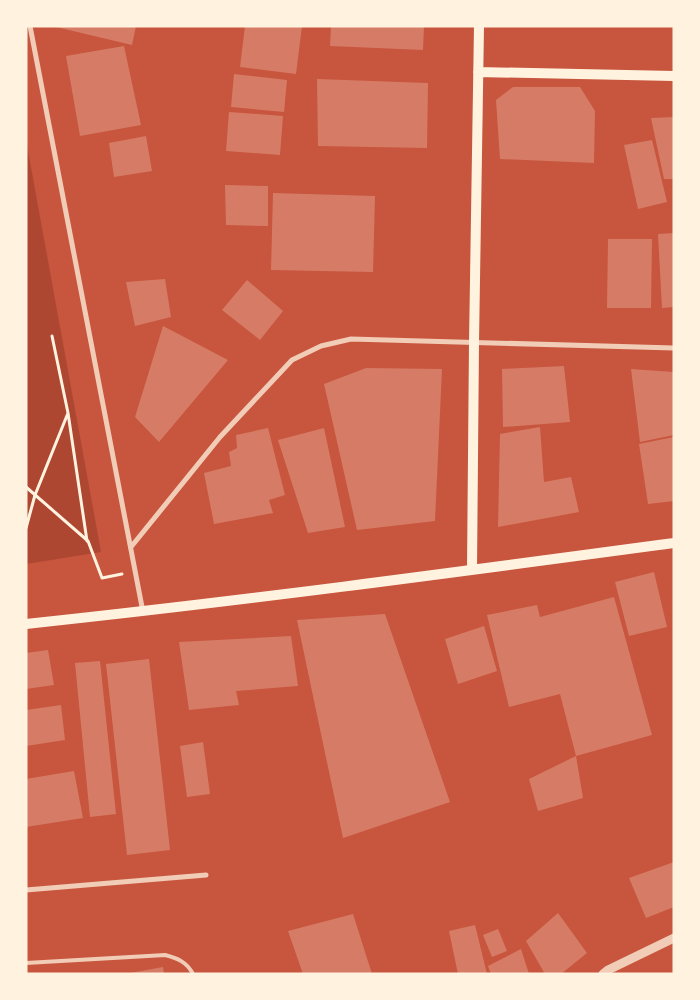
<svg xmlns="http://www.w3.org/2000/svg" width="700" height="1000" viewBox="0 0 700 1000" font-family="'Golos Text',sans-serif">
  <rect width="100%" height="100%" fill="#c8553d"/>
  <path fill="#ae4732" d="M 26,140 L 101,552 L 26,564 Z"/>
  <path fill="#d67c66" d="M 52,26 L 136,26 L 132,45 Z
    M 245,26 L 302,26 L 296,74 L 240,67 Z
    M 331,26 L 424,26 L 423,50 L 330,46 Z
    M 124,46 L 141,125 L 80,136 L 66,56 Z
    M 234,74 L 287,80 L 284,112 L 231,107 Z
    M 317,79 L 428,83 L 427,148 L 318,146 Z
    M 513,87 L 580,87 L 595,111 L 594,163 L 500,159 L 496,100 Z
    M 229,112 L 283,116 L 280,155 L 226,151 Z
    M 674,117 L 674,179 L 664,179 L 651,118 Z
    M 146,136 L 152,171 L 114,177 L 109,143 Z
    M 652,140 L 667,202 L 638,209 L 624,145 Z
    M 225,185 L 268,186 L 268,226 L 226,225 Z
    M 273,193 L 375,196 L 373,272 L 271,270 Z
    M 674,233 L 674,307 L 662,308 L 658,234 Z
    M 608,239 L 652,239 L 651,308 L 607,308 Z
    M 165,279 L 171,317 L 135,326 L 126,282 Z
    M 247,280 L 283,311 L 260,340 L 222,310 Z
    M 163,326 L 228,360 L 159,442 L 135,417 Z
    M 564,366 L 570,422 L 503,427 L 502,369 Z
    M 366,368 L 442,369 L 435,521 L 357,530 L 324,384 Z
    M 631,369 L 674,372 L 674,435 L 640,442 Z
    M 540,427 L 544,482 L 571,477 L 579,512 L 498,527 L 500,434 Z
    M 268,428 L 285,495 L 269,500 L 273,513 L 214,524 L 204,473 L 231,466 L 229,452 L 237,448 L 236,435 Z
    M 324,428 L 345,527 L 308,533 L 278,440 Z
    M 674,437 L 674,501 L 648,504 L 639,444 Z
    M 654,572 L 667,627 L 629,636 L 615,582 Z
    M 614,597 L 652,735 L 576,756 L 560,694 L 509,707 L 487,615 L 537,605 L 540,617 Z
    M 385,614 L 450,802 L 343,838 L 297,620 Z
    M 484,626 L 497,671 L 458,684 L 445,639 Z
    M 291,636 L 298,686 L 236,691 L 239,705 L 189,710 L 179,642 Z
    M 48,650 L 54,685 L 26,689 L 26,653 Z
    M 149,659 L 170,850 L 127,855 L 106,664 Z
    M 100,661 L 116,814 L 90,817 L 75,663 Z
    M 61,705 L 65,740 L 26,746 L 26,710 Z
    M 203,742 L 210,794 L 187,797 L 180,746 Z
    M 576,756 L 583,798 L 538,811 L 529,779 Z
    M 74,771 L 83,818 L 26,827 L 26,779 Z
    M 674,862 L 674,907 L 646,918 L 629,878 Z
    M 558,913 L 587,953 L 561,974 L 545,974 L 526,941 Z
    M 353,914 L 372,974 L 303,974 L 288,931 Z
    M 475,925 L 487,974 L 458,974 L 449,931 Z
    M 498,929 L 507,951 L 492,957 L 483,935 Z
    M 521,949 L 529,974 L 491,974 L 488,966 Z
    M 163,967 L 164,974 L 130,974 L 130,973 Z"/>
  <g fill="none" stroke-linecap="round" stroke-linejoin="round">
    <path stroke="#fff3e0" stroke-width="3" d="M 68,413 L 87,541
      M 26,487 L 88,541 L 102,578 L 122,574
      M 26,528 L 35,495 L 68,413 L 52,336"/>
    <path stroke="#f1ccb7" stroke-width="4" d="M 26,963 L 165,955 C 177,958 187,962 193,974"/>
    <path stroke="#f1ccb7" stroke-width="5" d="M 30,26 L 143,612
      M 131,547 L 220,437 L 292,360 L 321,346 L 351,339 L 674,348
      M 26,890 L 206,875"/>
    <path stroke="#f1ccb7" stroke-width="9" d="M 603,974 L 608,970 L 674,938"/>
    <path stroke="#fff3e0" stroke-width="10" d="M 478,72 L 674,76
      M 472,570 L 474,343 L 479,26
      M 26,624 C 243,601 458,572 674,543"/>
  </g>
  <rect width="700" height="1000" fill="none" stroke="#fff3e0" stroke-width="55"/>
</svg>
